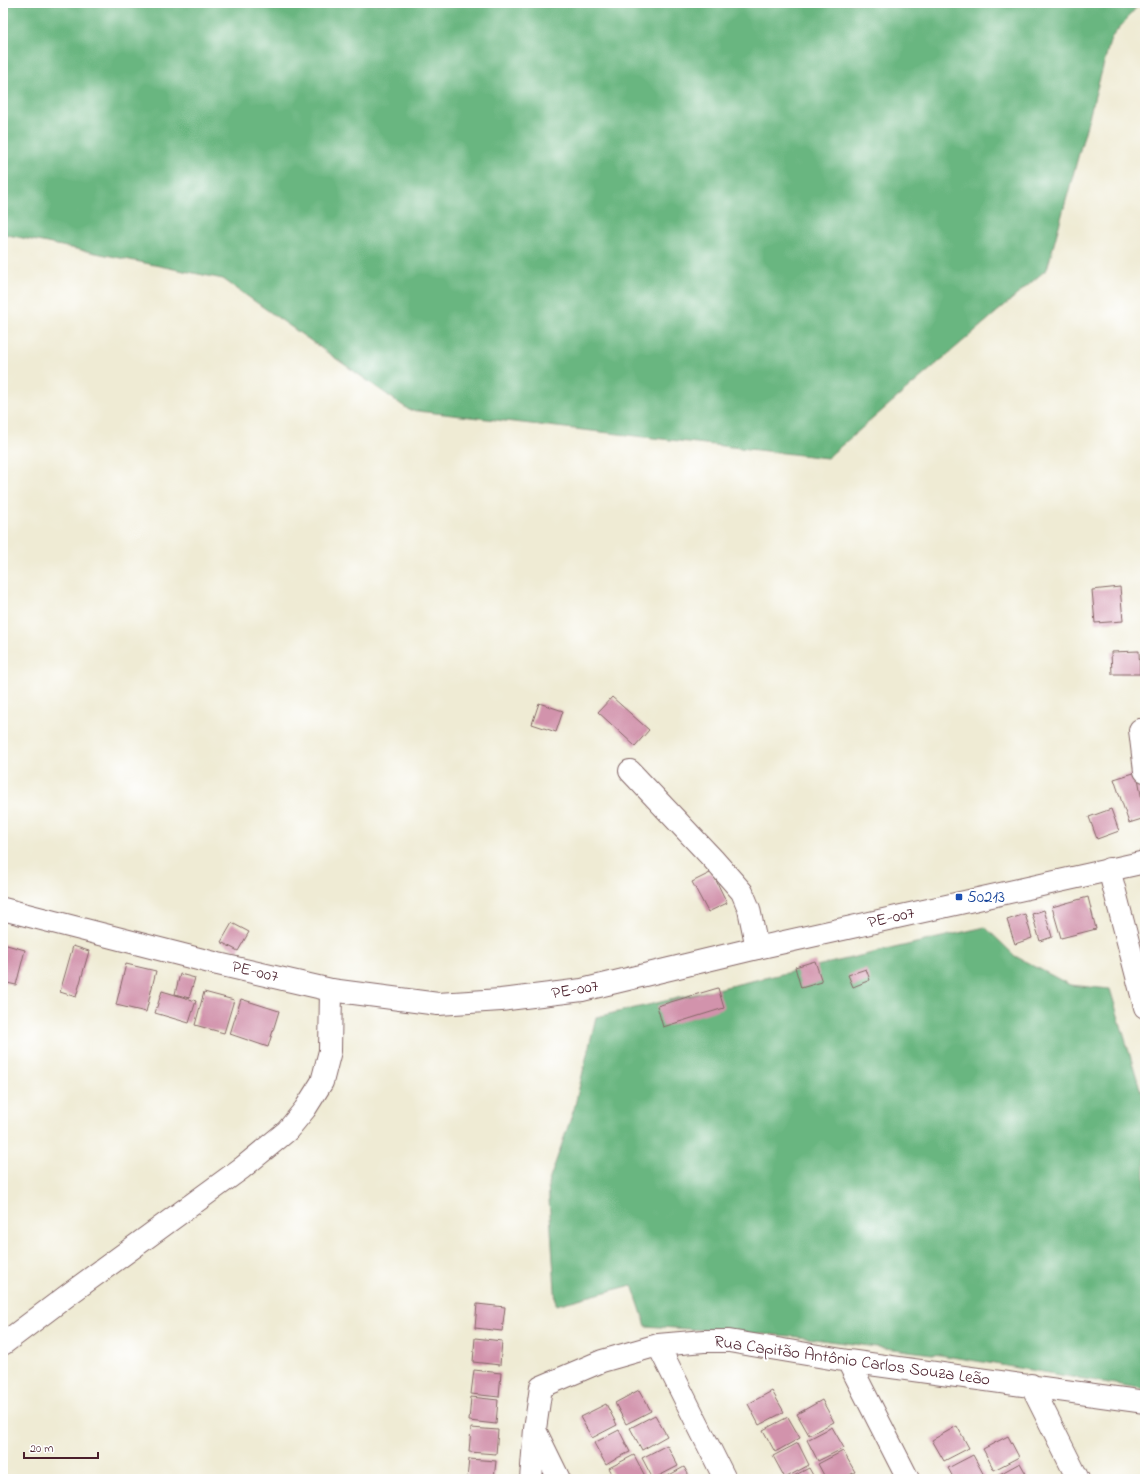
<svg xmlns="http://www.w3.org/2000/svg" width="1148" height="1482" viewBox="0 0 1148 1482" font-family="'Indie Flower',sans-serif">
  <rect width="100%" height="100%" fill="#fff"/>
  <filter id="ink" filterUnits="userSpaceOnUse"><feTurbulence type="fractalNoise" baseFrequency=".025" numOctaves="2"/><feDisplacementMap in="SourceGraphic" scale="8" xChannelSelector="R" yChannelSelector="G"/><feConvolveMatrix kernelMatrix="1 2 1 2 8 2 1 2 1" color-interpolation-filters="sRGB"/></filter>
  <filter id="wash" filterUnits="userSpaceOnUse"><feTurbulence type="fractalNoise" baseFrequency=".012" numOctaves="4" result="noise"/><feDisplacementMap in="SourceGraphic" scale="16" xChannelSelector="R" yChannelSelector="G"/><feGaussianBlur stdDeviation="0.9" result="paint"/><feColorMatrix in="noise" values="0 0 0 0 0 0 0 0 0 0 0 0 0 0 0 0 0 1.4 0 .05"/><feComposite in="paint" operator="in"/></filter>
  <g filter="url(#wash)">
    <rect width="100%" height="100%" fill="#efebd4"/>
    <path fill="#69b680" stroke="#5a6a56" d="M 3,3 L 1140,3 L 1111,38 L 1047,269 L 827,458 L 409,410 L 223,279 L 3,234 Z
      M 985,927 L 1015,956 L 1070,985 L 1110,989 L 1145,1105 L 1145,1389 L 940,1355 L 790,1336 L 646,1326 L 632,1285 L 556,1305 L 548,1184 L 574,1109 L 596,1017 Z"/>
    <g id="blocks">
      <path fill="#d293ac" d="M 1120,587 L 1123,621 L 1095,623 L 1092,590 Z
        M 1139,651 L 1140,674 L 1112,674 L 1111,652 Z
        M 612,697 L 649,730 L 635,746 L 598,712 Z
        M 539,703 L 563,711 L 556,732 L 532,724 Z
        M 1137,772 L 1145,818 L 1129,823 L 1114,779 Z
        M 1111,809 L 1119,831 L 1097,839 L 1089,817 Z
        M 712,872 L 727,903 L 708,912 L 692,882 Z
        M 1088,897 L 1096,929 L 1061,938 L 1052,907 Z
        M 1044,910 L 1052,937 L 1040,941 L 1032,914 Z
        M 1025,914 L 1032,938 L 1015,944 L 1007,920 Z
        M 232,923 L 249,932 L 238,951 L 221,942 Z
        M 3,944 L 25,950 L 16,985 L 3,982 Z
        M 73,946 L 89,951 L 76,997 L 60,992 Z
        M 815,961 L 822,982 L 801,988 L 795,967 Z
        M 126,964 L 156,971 L 146,1012 L 116,1005 Z
        M 866,969 L 870,980 L 853,987 L 848,975 Z
        M 180,974 L 195,978 L 189,998 L 175,994 Z
        M 718,988 L 724,1008 L 663,1027 L 657,1006 Z
        M 162,991 L 196,1001 L 189,1023 L 155,1013 Z
        M 204,992 L 234,1000 L 224,1033 L 195,1025 Z
        M 241,999 L 279,1011 L 268,1047 L 230,1034 Z
        M 477,1304 L 505,1307 L 502,1331 L 475,1328 Z
        M 475,1338 L 502,1341 L 500,1365 L 473,1362 Z
        M 474,1370 L 501,1373 L 499,1397 L 471,1394 Z
        M 639,1390 L 651,1411 L 626,1424 L 615,1403 Z
        M 772,1391 L 784,1412 L 759,1425 L 748,1404 Z
        M 471,1397 L 498,1400 L 496,1424 L 469,1421 Z
        M 822,1400 L 834,1422 L 809,1435 L 797,1414 Z
        M 606,1404 L 617,1425 L 592,1438 L 580,1417 Z
        M 655,1415 L 667,1436 L 642,1450 L 630,1428 Z
        M 788,1417 L 800,1438 L 775,1452 L 763,1430 Z
        M 957,1426 L 969,1448 L 944,1461 L 932,1440 Z
        M 832,1427 L 844,1448 L 818,1461 L 807,1440 Z
        M 471,1428 L 498,1430 L 496,1454 L 469,1452 Z
        M 619,1430 L 630,1452 L 619,1457 L 606,1465 L 594,1443 Z
        M 1008,1436 L 1019,1457 L 994,1470 L 983,1449 Z
        M 798,1443 L 809,1465 L 785,1478 L 773,1456 Z
        M 667,1445 L 678,1466 L 653,1479 L 642,1458 Z
        M 843,1451 L 855,1472 L 842,1479 L 826,1479 L 818,1464 Z
        M 634,1455 L 645,1476 L 640,1479 L 615,1479 L 609,1468 Z
        M 973,1455 L 985,1477 L 980,1479 L 954,1479 L 948,1468 Z
        M 469,1459 L 496,1461 L 494,1479 L 467,1479 Z
        M 1020,1463 L 1029,1479 L 997,1479 L 996,1476 Z
        M 684,1467 L 691,1479 L 662,1479 Z
        M 809,1468 L 815,1479 L 788,1479 Z"/>
    </g>
  </g>
  <g filter="url(#ink)">
    <use href="#blocks" fill-opacity="0" stroke="#846666" stroke-width="1"/>
    <g fill="none" stroke-linecap="round" stroke-linejoin="round">
      <g stroke="#846666" stroke-width="24">
        <path id="minor" d="M 1140,730 L 1145,771
          M 630,771 L 713,859 L 742,892 L 749,909 L 757,948
          M 1109,869 L 1145,1007
          M 3,1344 L 72,1292 L 242,1168 L 287,1131 L 305,1109 L 322,1082 L 330,1051 L 331,990
          M 658,1345 L 725,1479
          M 848,1361 L 908,1479
          M 1031,1385 L 1078,1479
          M 535,1430 L 559,1479
          M 531,1479 L 535,1429 L 541,1387 L 602,1361 L 658,1345 L 704,1341 L 729,1341 L 848,1361 L 1145,1402"/>
      </g>
      <g stroke="#846666" stroke-width="24">
        <path id="major" d="M 3,909 L 218,964 L 331,990 L 438,1004 L 501,1000 L 582,990 L 757,948 L 1145,862"/>
      </g>
      <use href="#minor" stroke="#fff" stroke-width="22"/>
      <use href="#major" stroke="#fff" stroke-width="22"/>
    </g>
  </g>
  <rect fill="#1a4fb4" stroke="#fff" stroke-width="1.5" x="955" y="893" width="8" height="8" rx="2"/>
  <g text-anchor="middle" dominant-baseline="central" stroke-width="4" stroke-linejoin="round" paint-order="stroke">
    <g font-size="17" fill="#164399" stroke="#fff" text-anchor="start">
      <text x="967" y="897">50213</text>
    </g>
    <g font-size="17" fill="#4a1f2b" stroke="#fff">
      <text transform="translate(891 918) rotate(-13)">PE-007</text>
      <text transform="translate(255 972) rotate(13)">PE-007</text>
      <text transform="translate(575 990) rotate(-10)">PE-007</text>
      <text transform="translate(852 1361) rotate(8)">Rua Capitão Antônio Carlos Souza Leão</text>
    </g>
  </g>
  <rect width="1148" height="1482" fill="none" stroke="#fff" stroke-width="16"/>
  <path d="M24 1452v6h74v-6" fill="none" stroke="#4a1f2b" stroke-width="2"/>
  <text x="30" y="1452" font-size="12" fill="#4a1f2b" stroke="#ffffff" stroke-width="3" paint-order="stroke">20 m</text>
</svg>
